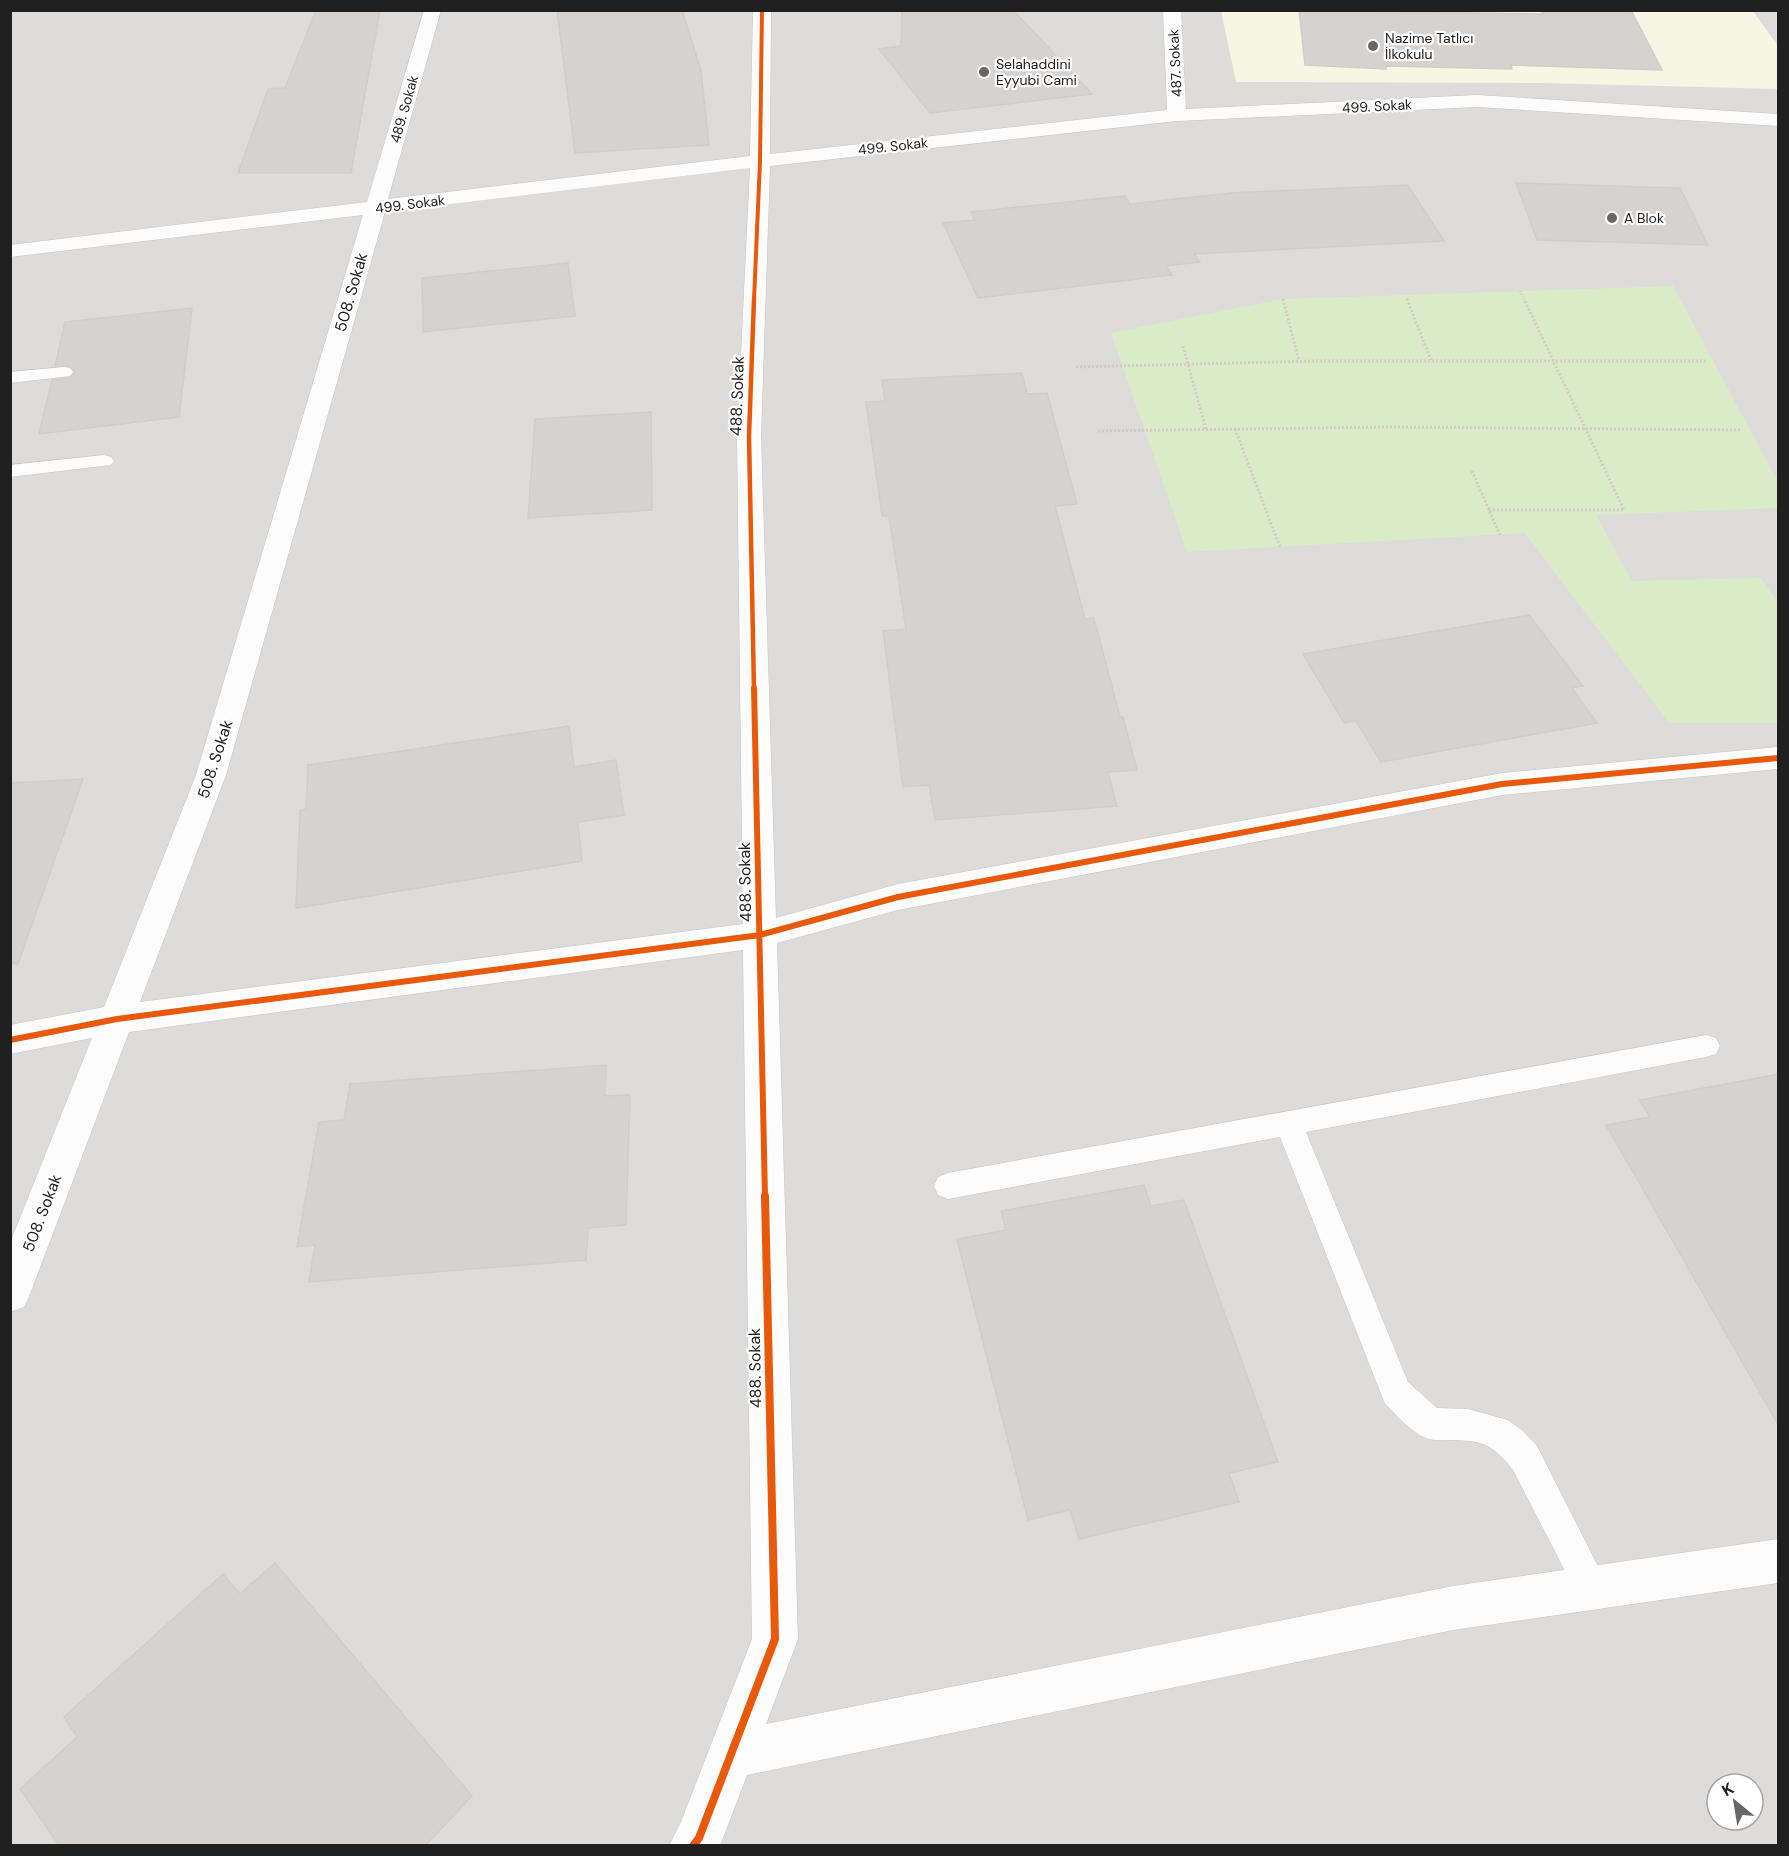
<svg xmlns="http://www.w3.org/2000/svg" width="1789" height="1856" viewBox="0 0 1789 1856" font-family="'DM Sans',sans-serif">
  <rect width="100%" height="100%" fill="#eeece8"/>
  <path fill="#dddcda" fill-rule="evenodd" d="M 11,11 L 1778,11 L 1778,1845 L 11,1845 ZM 1717,1784 L 1753,1784 L 1753,1820 L 1717,1820 Z"/>
  <path fill="#f7f6e4" d="M 1221,11 L 1753,11 L 1778,46 L 1778,89 L 1544,83 L 1236,82 Z"/>
  <path fill="#daebc7" d="M 1673,286 L 1778,482 L 1778,508 L 1596,515 L 1632,581 L 1761,578 L 1778,603 L 1778,723 L 1669,723 L 1525,533 L 1187,552 L 1111,333 L 1283,299 Z"/>
  <path fill="#d5d2cf" stroke="#d1cec9" stroke-width="1.5" d="M 316,10 L 380,10 L 351,173 L 238,173 L 268,89 L 285,88 Z
    M 557,10 L 682,10 L 701,71 L 709,145 L 575,153 Z
    M 902,10 L 1013,10 L 1092,94 L 930,113 L 879,49 L 901,46 Z
    M 1299,10 L 1543,14 L 1541,10 L 1631,10 L 1662,70 L 1511,65 L 1512,69 L 1386,66 L 1386,69 L 1305,65 Z
    M 1516,183 L 1680,188 L 1708,245 L 1537,240 Z
    M 1408,185 L 1444,241 L 1194,254 L 1200,262 L 1166,266 L 1172,275 L 978,298 L 943,223 L 975,220 L 971,212 L 1125,196 L 1130,204 L 1230,193 Z
    M 568,263 L 575,316 L 423,332 L 422,278 Z
    M 192,308 L 179,417 L 39,434 L 52,380 L 70,378 L 75,372 L 70,366 L 55,366 L 65,322 Z
    M 1022,373 L 1027,394 L 1047,393 L 1077,504 L 1055,506 L 1085,619 L 1094,618 L 1120,717 L 1123,717 L 1137,770 L 1108,772 L 1117,806 L 935,820 L 929,785 L 903,787 L 883,631 L 906,629 L 889,516 L 882,516 L 866,402 L 885,401 L 882,380 Z
    M 651,412 L 652,510 L 528,518 L 535,419 Z
    M 1529,615 L 1583,686 L 1572,688 L 1597,723 L 1381,762 L 1356,721 L 1344,723 L 1303,654 Z
    M 569,726 L 574,767 L 616,760 L 624,815 L 578,822 L 582,861 L 296,908 L 300,810 L 306,809 L 308,765 Z
    M 83,779 L 18,964 L 10,963 L 10,783 Z
    M 606,1065 L 605,1096 L 630,1095 L 626,1225 L 588,1228 L 586,1260 L 309,1282 L 315,1245 L 297,1247 L 319,1122 L 344,1120 L 350,1084 Z
    M 1779,1074 L 1779,1426 L 1606,1125 L 1650,1117 L 1640,1100 Z
    M 1144,1185 L 1151,1206 L 1184,1200 L 1278,1462 L 1229,1473 L 1239,1502 L 1079,1539 L 1070,1510 L 1028,1520 L 957,1239 L 1006,1230 L 1001,1211 Z
    M 275,1563 L 472,1796 L 426,1845 L 59,1845 L 20,1789 L 77,1737 L 64,1717 L 223,1574 L 240,1594 Z"/>
  <g fill="none" stroke-linecap="round" stroke-linejoin="round">
    <g stroke="#c7c6c4" stroke-width="1">
      <path id="service" d="M 64,367 L 70,368 L 73,372 L 70,376 L 10,383 L 10,372 Z
        M 104,455 L 111,457 L 114,461 L 111,465 L 10,477 L 10,465 Z
        M 1706,1035 L 1716,1038 L 1720,1046 L 1716,1054 L 1706,1057 L 1306,1132 L 1408,1382 L 1437,1408 L 1468,1409 L 1508,1420 L 1523,1431 L 1537,1446 L 1609,1588 L 1604,1600 L 1592,1605 L 1580,1600 L 1513,1470 C 1494,1445 1484,1441 1453,1440 C 1445,1440 1436,1441 1429,1439 C 1412,1434 1398,1416 1385,1404 L 1280,1137 L 948,1199 L 938,1195 L 934,1186 L 938,1177 L 948,1173 Z"/>
    </g>
    <g stroke="#c7c6c4" stroke-width="1">
      <path id="minor" d="M 424,10 L 441,10 L 388,199 L 750,156 L 753,10 L 771,10 L 770,154 L 1167,110 L 1163,10 L 1181,10 L 1186,109 L 1477,95 L 1778,114 L 1778,126 L 1477,107 L 1177,121 L 770,166 L 761,436 L 776,918 L 898,884 L 1502,773 L 1778,747 L 1778,769 L 1502,795 L 898,910 L 777,943 L 798,1639 L 766,1724 L 1453,1586 L 1778,1539 L 1778,1583 L 1453,1630 L 747,1775 L 720,1846 L 669,1846 L 681,1822 L 752,1639 L 743,950 L 129,1032 L 30,1294 L 24,1307 L 10,1312 L 10,1243 L 92,1038 L 10,1054 L 10,1025 L 104,1007 L 196,775 L 363,215 L 10,257 L 10,245 L 367,202 ZM 750,168 L 737,436 L 743,924 L 140,1002 L 226,775 L 385,212 Z"/>
    </g>
    <path stroke="#d7c9c7" stroke-width="2" stroke-dasharray="1.5 1.5" stroke-linecap="butt" d="M 1520,291 L 1524,300
      M 1407,298 L 1408,300"/>
    <path stroke="#d7c9c7" stroke-width="3" stroke-dasharray="2 2" stroke-linecap="butt" d="M 1283,299 L 1299,361
      M 1407,299 L 1431,360
      M 1183,346 L 1206,429
      M 1076,367 L 1315,361 L 1707,361
      M 1235,429 L 1280,547
      M 1098,431 L 1389,427 L 1740,430
      M 1472,471 L 1500,535
      M 1489,510 L 1624,510 L 1524,299"/>
    <use href="#service" fill="#fcfcfc" fill-rule="evenodd"/>
    <use href="#minor" fill="#fcfcfc" fill-rule="evenodd"/>
    <g stroke="#fff" stroke-width="6">
      <path id="cycleway-far3" d="M 754,300 L 760,161 L 762,10"/>
    </g>
    <g stroke="#fff" stroke-width="8">
      <path id="cycleway-far2" d="M 754,299 L 749,436 L 754,690"/>
    </g>
    <g stroke="#fff" stroke-width="10">
      <path id="cycleway-far1" d="M 754,688 L 765,1197
        M 10,1040 L 117,1019 L 760,935 L 898,897 L 1502,784 L 1778,758"/>
    </g>
    <g stroke="#fff" stroke-width="11">
      <path id="cycleway" d="M 693,1846 L 699,1838 L 775,1639 L 765,1196"/>
    </g>
    <use href="#cycleway-far3" stroke="#e8590c" stroke-width="4"/>
    <use href="#cycleway-far2" stroke="#e8590c" stroke-width="4.5"/>
    <use href="#cycleway-far1" stroke="#e8590c" stroke-width="6"/>
    <use href="#cycleway" stroke="#e8590c" stroke-width="8"/>
  </g>
  <g fill="#686766" stroke="#fff" stroke-width="2">
    <circle cx="1373" cy="46" r="6"/>
    <circle cx="984" cy="72" r="6"/>
    <circle cx="1612" cy="218" r="6"/>
  </g>
  <g text-anchor="middle" dominant-baseline="central" stroke-width="4.5" stroke-linejoin="round" paint-order="stroke">
    <g font-size="14" fill="#202020" stroke="#fff" text-anchor="start">
      <text x="1385" y="38">Nazime Tatlıcı<tspan x="1385" dy="16">İlkokulu</tspan></text>
      <text x="996" y="64">Selahaddini<tspan x="996" dy="16">Eyyubi Cami</tspan></text>
      <text x="1624" y="218">A Blok</text>
    </g>
    <g font-size="14" fill="#202020" stroke="#fff">
      <text transform="translate(1175 63) rotate(-93)">487. Sokak</text>
      <text transform="translate(1377 106) rotate(-3)">499. Sokak</text>
      <text transform="translate(404 109) rotate(-74)">489. Sokak</text>
      <text transform="translate(893 146) rotate(-6)">499. Sokak</text>
      <text transform="translate(410 204) rotate(-7)">499. Sokak</text>
    </g>
    <g font-size="16" fill="#202020" stroke="#fff">
      <text transform="translate(351 292) rotate(-74)">508. Sokak</text>
      <text transform="translate(737 396) rotate(-88)">488. Sokak</text>
      <text transform="translate(215 759) rotate(-72)">508. Sokak</text>
      <text transform="translate(745 882) rotate(-91)">488. Sokak</text>
      <text transform="translate(42 1213) rotate(-69)">508. Sokak</text>
      <text transform="translate(755 1368) rotate(-91)">488. Sokak</text>
    </g>
  </g>
  <rect width="1789" height="1856" fill="none" stroke="#202020" stroke-width="24"/>
  <g transform="translate(1735 1802) rotate(330)"><circle r="28" fill="#ffffff" stroke="#a6a6a6" stroke-width="1.5"/>
  <path d="M0-4.5L10 22L0 15L-10 22Z" fill="#686766"/>
  <text y="-9" font-size="16" font-weight="bold" text-anchor="middle" fill="#202020">K</text>
  </g>
</svg>
